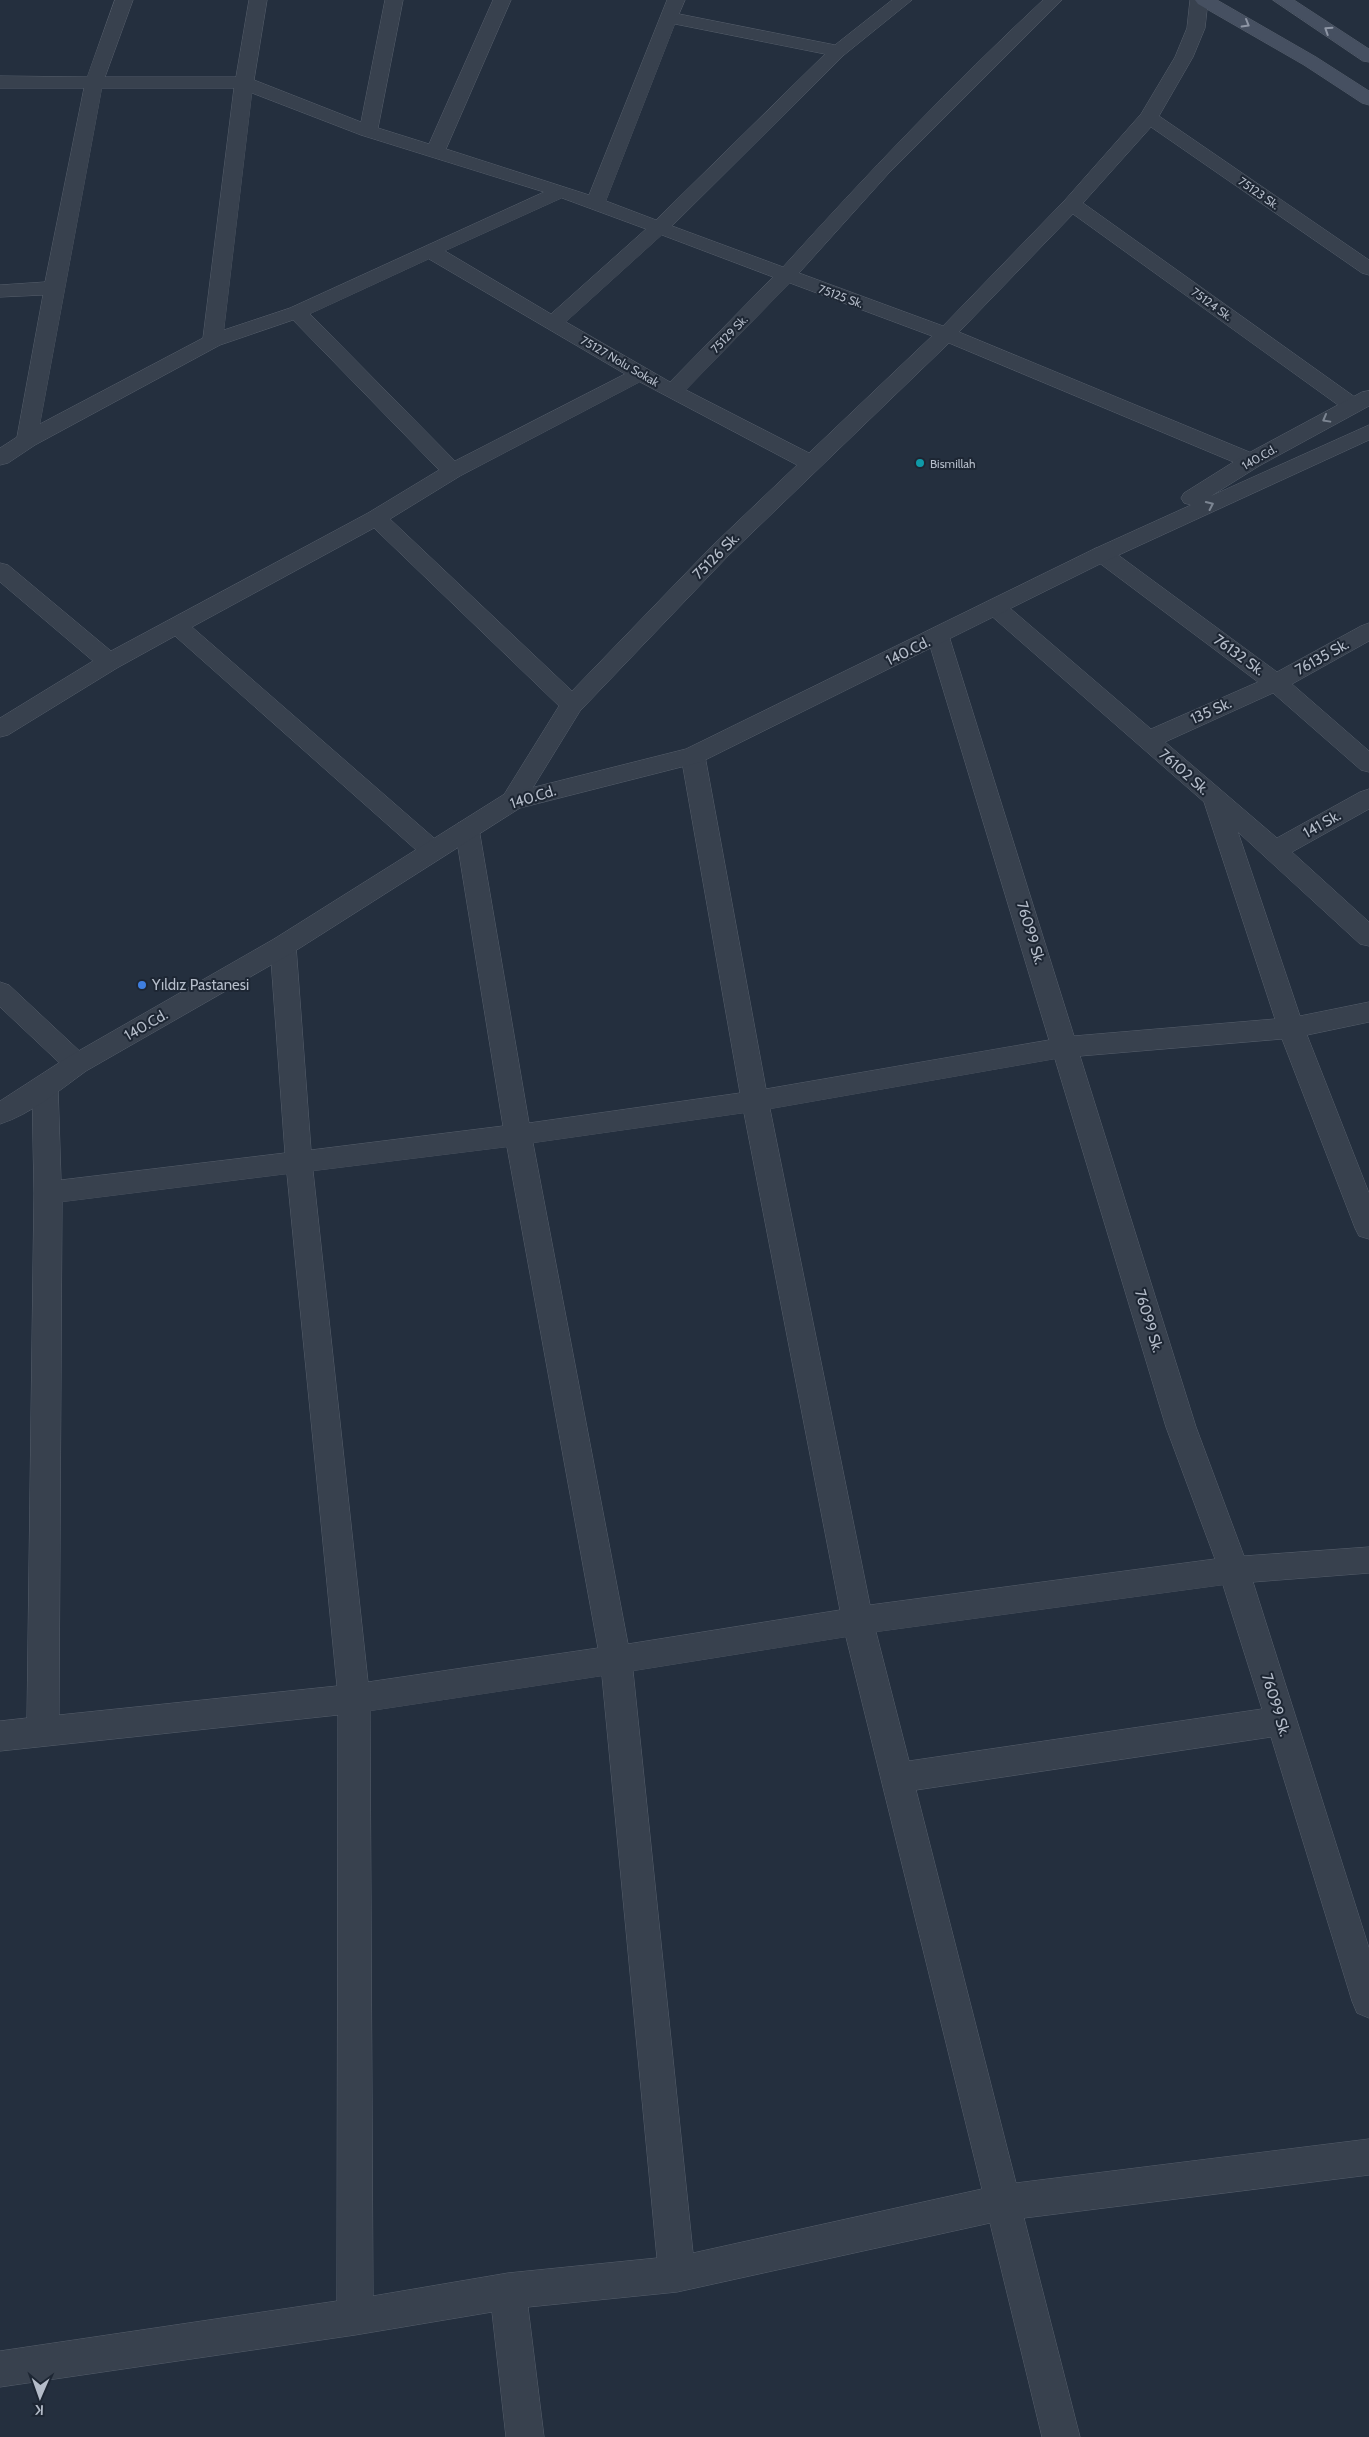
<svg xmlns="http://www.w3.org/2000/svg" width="1369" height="2437" viewBox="0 0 1369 2437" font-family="Cabin,sans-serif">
  <rect width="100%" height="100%" fill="#242f3e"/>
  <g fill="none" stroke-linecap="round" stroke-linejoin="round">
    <g stroke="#565f6c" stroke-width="1">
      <path id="minor" d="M 115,0 L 133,0 L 105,77 L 236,77 L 249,0 L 267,0 L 254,80 L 361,122 L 385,0 L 403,0 L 378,128 L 429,144 L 493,0 L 511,0 L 446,149 L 589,195 L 667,0 L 685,0 L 679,14 L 835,45 L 892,0 L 912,0 L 844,55 L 672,226 L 783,267 C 866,175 952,85 1043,0 L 1062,0 L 888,174 L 799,273 L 943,326 L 1065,200 L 1141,114 L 1175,57 L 1187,28 L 1190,0 L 1208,0 L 1205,28 L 1193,57 L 1159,116 L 1369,260 L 1369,275 L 1362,273 L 1151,127 L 1083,203 L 1359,400 L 1362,405 L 1359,410 L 1352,411 L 1345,410 L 1073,214 L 959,332 L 1259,456 L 1262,461 L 1259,466 L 1251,468 L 1243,466 L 949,343 L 728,556 L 580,711 L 521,807 L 512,810 L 503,807 L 500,801 L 559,706 L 374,528 L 192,627 L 442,845 L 445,851 L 442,857 L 433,860 L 424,857 L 175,636 L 117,668 L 8,735 L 0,737 L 0,718 L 93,661 L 0,582 L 0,563 L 8,565 L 111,651 L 368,513 L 439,470 L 293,320 L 220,345 L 35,445 L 8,463 L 0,465 L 0,448 L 17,437 L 43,295 L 0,297 L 0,285 L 45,282 L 84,88 L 0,88 L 0,76 L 87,77 ZM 675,24 L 825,54 L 656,220 L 606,201 ZM 102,88 L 234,88 L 203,338 L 40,424 ZM 252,93 L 361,135 L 544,192 L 290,308 L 224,330 ZM 562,198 L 646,229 L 551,314 L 445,251 ZM 662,235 L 773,277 L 670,382 L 566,322 ZM 429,259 L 625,374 L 455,461 L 310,314 ZM 790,283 L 932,336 L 809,453 L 686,390 ZM 640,382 L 797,465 L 712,546 L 572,691 L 390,519 L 460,476 Z
        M 1102,547 L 1110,549 L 1277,672 L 1361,626 L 1369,623 L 1369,641 L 1292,684 L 1369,751 L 1369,772 L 1361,770 L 1273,693 L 1165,742 L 1277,838 L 1360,792 L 1369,789 L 1369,809 L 1292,852 L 1369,922 L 1369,946 L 1360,944 L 1238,832 L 1300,1016 L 1369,1002 L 1369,1022 L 1307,1035 L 1369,1193 L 1369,1239 L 1359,1236 L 1355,1228 L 1282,1039 L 1080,1056 L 1196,1427 L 1244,1556 L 1369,1547 L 1369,1573 L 1253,1582 L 1369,1948 L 1369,2018 L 1357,2013 L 1352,2001 L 1271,1737 L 916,1790 L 1016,2183 L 1369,2139 L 1369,2175 L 1024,2218 L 1080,2437 L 1042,2437 L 990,2223 L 677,2292 L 528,2307 L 544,2437 L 506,2437 L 492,2312 L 355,2335 L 0,2387 L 0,2351 L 337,2301 L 338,1715 L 0,1751 L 0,1721 L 27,1718 L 34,1193 L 32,1087 L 36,1080 L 45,1077 L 54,1080 L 58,1087 L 61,1180 L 285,1153 L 270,946 L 274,939 L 283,937 L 292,939 L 296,946 L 311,1150 L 503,1126 L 455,829 L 458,823 L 467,820 L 476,823 L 479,829 L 529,1123 L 740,1093 L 681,756 L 685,750 L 693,748 L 701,750 L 705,756 L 766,1089 L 1049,1040 L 927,636 L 930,631 L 938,628 L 946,631 L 949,636 L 1074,1036 L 1275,1019 L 1204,802 L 988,613 L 985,608 L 988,603 L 996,600 L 1004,603 L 1151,729 L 1258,682 L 1094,559 L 1091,554 L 1094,549 ZM 1055,1059 L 1166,1427 L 1215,1559 L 870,1605 L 770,1109 ZM 744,1113 L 840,1610 L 628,1644 L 533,1143 ZM 507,1147 L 598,1648 L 368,1682 L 313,1171 ZM 287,1174 L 337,1686 L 59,1715 L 62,1202 ZM 1223,1585 L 1262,1709 L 909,1761 L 876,1632 ZM 846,1637 L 982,2189 L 693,2253 L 633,1671 ZM 602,1676 L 657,2258 L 508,2273 L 373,2296 L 370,1711 Z
        M 0,982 L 9,985 L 86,1057 L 90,1064 L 86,1071 L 77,1074 L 68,1071 L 0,1007 Z"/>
    </g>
    <g stroke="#565f6c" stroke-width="1">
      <path id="tertiary" d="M 1369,391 L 1369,406 L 1259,466 L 1211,496 L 1369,425 L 1369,440 L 1110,559 L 701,762 L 520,808 L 292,953 L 86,1071 C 60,1090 31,1114 0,1124 L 0,1101 L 68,1057 L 274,939 L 503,795 L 686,749 L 1094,549 L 1191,505 L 1184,503 L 1181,498 L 1184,493 L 1243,456 L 1362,392 Z"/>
    </g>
    <g stroke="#565f6c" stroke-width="1">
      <path id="secondary" d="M 1195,0 L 1217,0 L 1316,57 L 1369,91 L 1369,105 L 1362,103 L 1304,65 L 1198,4 Z
        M 1273,0 L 1294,0 L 1369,49 L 1369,62 L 1363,61 Z"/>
    </g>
    <use href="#minor" fill="#38414e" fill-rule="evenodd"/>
    <use href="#tertiary" fill="#38414e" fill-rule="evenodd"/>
    <use href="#secondary" fill="#465061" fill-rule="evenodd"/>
  </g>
  <defs><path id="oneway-chevron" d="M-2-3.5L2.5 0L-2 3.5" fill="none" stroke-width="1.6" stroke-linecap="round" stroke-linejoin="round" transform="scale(1.25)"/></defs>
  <g stroke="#8e96a5">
    <use href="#oneway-chevron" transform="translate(1246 24) rotate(30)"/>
    <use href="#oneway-chevron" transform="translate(1328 30) rotate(-147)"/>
  </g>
  <g stroke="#7c8592">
    <use href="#oneway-chevron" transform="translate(1326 419) rotate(151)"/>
    <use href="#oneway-chevron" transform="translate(1210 505) rotate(-25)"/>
  </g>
  <circle fill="#0f9aa8" stroke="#1d2633" stroke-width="2" cx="920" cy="463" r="5"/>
  <circle fill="#3f7fe0" stroke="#1d2633" stroke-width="2" cx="142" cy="985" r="5"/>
  <g text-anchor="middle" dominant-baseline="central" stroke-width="4" stroke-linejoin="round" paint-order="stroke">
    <g font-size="12" fill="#b4bcc9" stroke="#1d2633">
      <text transform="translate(1259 193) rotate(35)">75123 Sk.</text>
      <text transform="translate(841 296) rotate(20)">75125 Sk.</text>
      <text transform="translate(1212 304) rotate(36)">75124 Sk.</text>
      <text transform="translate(729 334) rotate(-46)">75129 Sk.</text>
      <text transform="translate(620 361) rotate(30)">75127 Nolu Sokak</text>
      <text transform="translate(1259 457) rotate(-30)">140.Cd.</text>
    </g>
    <g font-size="12" fill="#b4bcc9" stroke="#1d2633" text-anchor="start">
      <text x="930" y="463">Bismillah</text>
    </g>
    <g font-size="15" fill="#b4bcc9" stroke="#1d2633">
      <text transform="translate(716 556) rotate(-45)">75126 Sk.</text>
      <text transform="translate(908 651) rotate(-26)">140.Cd.</text>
      <text transform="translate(1239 655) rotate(36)">76132 Sk.</text>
      <text transform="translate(1322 657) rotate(-29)">76135 Sk.</text>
      <text transform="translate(1211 711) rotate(-24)">135 Sk.</text>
      <text transform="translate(1184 772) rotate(41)">76102 Sk.</text>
      <text transform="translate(533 797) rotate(-17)">140.Cd.</text>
      <text transform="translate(1322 824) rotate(-29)">141 Sk.</text>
      <text transform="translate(1031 933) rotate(73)">76099 Sk.</text>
      <text transform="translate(146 1025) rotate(-30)">140.Cd.</text>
      <text transform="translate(1149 1321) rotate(73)">76099 Sk.</text>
      <text transform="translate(1276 1705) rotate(73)">76099 Sk.</text>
    </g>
    <g font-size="15" fill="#b4bcc9" stroke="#1d2633" text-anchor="start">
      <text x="152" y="985">Yıldız Pastanesi</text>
    </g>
  </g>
  <g transform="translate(40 2397) rotate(182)" stroke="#1d2633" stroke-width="4" paint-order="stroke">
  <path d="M0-4L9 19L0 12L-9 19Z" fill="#b4bcc9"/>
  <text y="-8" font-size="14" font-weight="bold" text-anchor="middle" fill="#b4bcc9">K</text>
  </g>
</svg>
